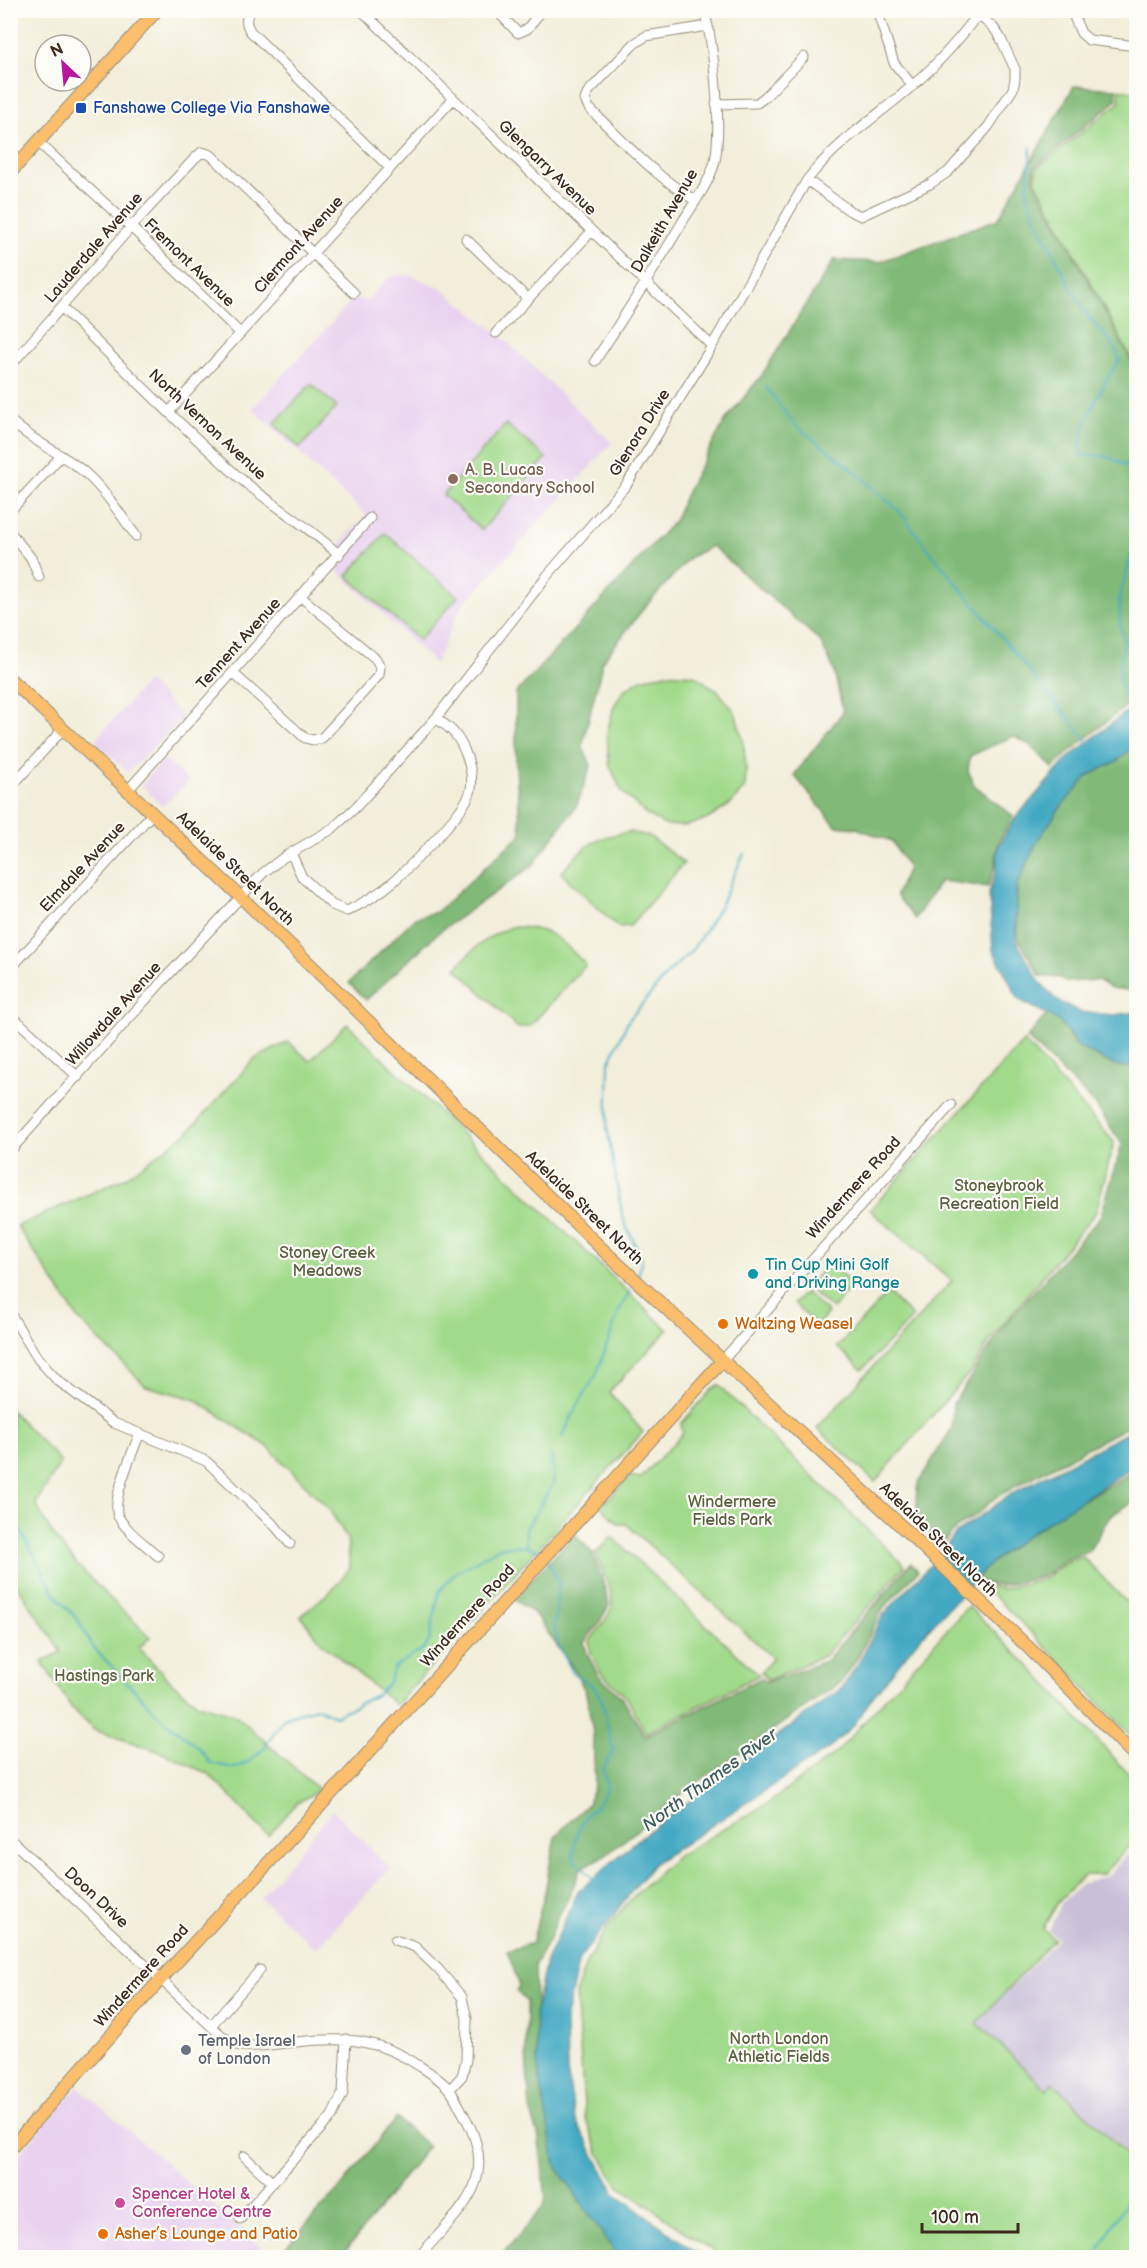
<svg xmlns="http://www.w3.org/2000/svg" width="1147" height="2268" viewBox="0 0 1147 2268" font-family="'Balsamiq Sans',sans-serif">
  <rect width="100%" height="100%" fill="#fdfcf7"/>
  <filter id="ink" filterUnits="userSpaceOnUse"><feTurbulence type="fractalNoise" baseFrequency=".0167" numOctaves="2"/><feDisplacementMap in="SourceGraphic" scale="12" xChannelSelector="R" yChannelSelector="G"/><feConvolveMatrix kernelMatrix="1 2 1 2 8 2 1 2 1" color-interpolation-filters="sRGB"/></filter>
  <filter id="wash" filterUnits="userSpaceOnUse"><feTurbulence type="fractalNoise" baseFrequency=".008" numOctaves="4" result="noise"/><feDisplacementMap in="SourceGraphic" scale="24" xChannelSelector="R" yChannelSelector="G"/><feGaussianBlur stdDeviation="1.35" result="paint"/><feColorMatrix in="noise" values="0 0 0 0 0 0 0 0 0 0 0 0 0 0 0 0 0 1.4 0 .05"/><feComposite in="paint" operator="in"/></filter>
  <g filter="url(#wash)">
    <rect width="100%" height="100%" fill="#f2eeda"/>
    <path fill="#e8d2ef" d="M 396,275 L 412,276 L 442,289 L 499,334 L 612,443 L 461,607 L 435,664 L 336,569 L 349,555 L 339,545 L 366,515 L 252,409 L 354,298 L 366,301 L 386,280 Z
      M 148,681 L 184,718 L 128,772 L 94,741 Z
      M 164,758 L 189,781 L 162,807 L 142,785 Z
      M 333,1810 L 390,1868 L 316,1949 L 260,1898 Z
      M 78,2086 L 272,2257 L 11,2258 L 11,2163 Z"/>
    <path fill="#c9bfd8" d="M 1136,1844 L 1136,2162 L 1053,2082 L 1047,2091 L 977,2023 L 1058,1939 L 1049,1930 L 1062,1902 L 1082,1884 L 1108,1876 Z"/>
    <path fill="#a2da8c" stroke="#6e8255" stroke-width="1.5" d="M 1119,89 L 1136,92 L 1136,359 L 1132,360 L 1036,181 L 1036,169 L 1119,103 Z
      M 311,384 L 337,407 L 300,448 L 274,424 Z
      M 506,424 L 546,458 L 482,530 L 443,495 Z
      M 385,533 L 458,597 L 419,640 L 347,576 Z
      M 666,673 L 694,675 L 718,691 L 735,712 L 743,740 L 746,767 L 745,787 L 731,804 L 708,819 L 685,826 L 665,825 L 647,815 L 622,792 L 609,764 L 607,733 L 614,706 L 624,690 L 641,679 Z
      M 630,832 L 649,836 L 684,863 L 630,926 L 618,927 L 561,873 C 586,845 592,837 630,832 Z
      M 512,927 C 552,927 560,939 586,965 L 530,1026 L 518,1028 L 456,968 C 475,947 486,936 512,927 Z
      M 347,1024 L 668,1330 L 609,1392 L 643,1432 L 396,1705 L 322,1643 L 301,1616 L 334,1588 L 350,1568 L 347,1538 L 329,1509 L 267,1446 L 194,1399 L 146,1386 L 79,1320 L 17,1226 L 125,1178 L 188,1132 L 254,1059 L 288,1042 L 310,1061 Z
      M 1024,1041 L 1114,1142 L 1096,1212 L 991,1339 L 972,1370 L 875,1482 L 817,1428 L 952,1281 L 870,1210 Z
      M 829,1263 L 853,1285 L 832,1309 L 807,1287 Z
      M 805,1292 L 828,1313 L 817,1325 L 794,1304 Z
      M 888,1293 L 913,1317 L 862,1370 L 837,1347 Z
      M 718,1385 L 905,1566 L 824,1656 L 768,1680 L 761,1672 L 773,1658 L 626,1524 L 619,1524 L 601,1507 L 630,1476 L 641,1478 L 683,1433 L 681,1424 L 713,1388 Z
      M 11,1410 L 61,1462 L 36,1503 C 53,1549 115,1602 150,1637 L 139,1648 L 171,1682 L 198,1704 L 236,1715 L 319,1790 L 297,1803 L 268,1836 L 209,1774 L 158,1751 L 94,1730 L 71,1707 L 42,1662 L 61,1652 L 17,1585 L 11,1583 Z
      M 612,1537 L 759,1675 L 646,1733 L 627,1698 L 602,1674 L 591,1653 L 589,1642 C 595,1633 611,1616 612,1605 C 613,1592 601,1566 595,1554 Z
      M 1083,1557 L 1136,1612 L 1136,1741 L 1028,1629 L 980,1583 L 1001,1589 L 1042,1580 L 1069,1561 Z
      M 968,1606 L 1036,1673 L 1136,1782 L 1136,1838 L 1102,1875 L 1085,1875 L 1060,1899 L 1043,1928 L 1054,1939 L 977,2023 L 1047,2090 L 1053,2082 L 1136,2164 L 1136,2257 L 721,2257 L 616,2183 L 599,2153 L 585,2118 L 576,1992 L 587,1961 L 608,1926 L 633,1897 L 677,1856 L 767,1804 L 837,1752 Z"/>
    <path fill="#81ba78" stroke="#5e724b" stroke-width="1.5" d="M 1074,86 L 1116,89 L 1116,101 L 1034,168 L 1034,181 L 1132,362 L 1136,361 L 1136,698 L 1068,753 L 1053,768 L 1030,745 L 1013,736 L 970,756 L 968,771 L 974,785 L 1013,816 L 998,843 L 995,867 L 988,887 L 940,881 L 915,919 L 896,895 L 908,868 L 892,841 L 856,828 L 836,826 L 794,775 L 843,712 L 834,670 L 820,641 L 712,546 L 690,557 L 644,608 L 601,663 L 601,669 L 582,746 L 591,765 L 577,805 L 532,866 L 439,932 L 366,1000 L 349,983 L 415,918 L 437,912 L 521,834 L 516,768 L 516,693 L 674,521 L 689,487 L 725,421 L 762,375 L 834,260 L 879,262 L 998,219 Z
      M 1136,743 L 1136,991 L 1111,988 L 1098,980 L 1065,982 L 1061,978 L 1040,976 L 1017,936 L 1017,884 L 1023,866 L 1038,837 L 1079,783 Z
      M 1049,1012 L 1061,1020 L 1075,1046 L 1112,1064 L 1136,1067 L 1136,1422 L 996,1497 L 976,1515 L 956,1528 L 941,1545 L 918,1519 L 916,1499 L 918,1483 L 952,1428 L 953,1404 L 1005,1324 L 1101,1216 L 1122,1144 L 1095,1104 L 1027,1038 Z
      M 1136,1470 L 1136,1500 L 1110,1516 L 1089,1551 L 1070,1558 L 1042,1577 L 1000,1586 L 971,1579 C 1020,1532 1078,1503 1136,1470 Z
      M 575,1534 L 592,1553 L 602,1578 L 609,1605 L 598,1625 L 584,1642 L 587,1654 L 599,1676 L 623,1699 L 645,1736 L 761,1678 L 767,1682 L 826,1661 L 911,1563 L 918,1571 L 882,1610 L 858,1657 L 841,1682 L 684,1792 L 606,1855 L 581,1868 L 568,1899 L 557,1919 L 550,1938 L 535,1964 L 537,2059 L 633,2248 L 651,2257 L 499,2258 L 544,2206 L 546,2197 L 538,2134 L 530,2109 L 526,2054 L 527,2002 L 517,1992 L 519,1984 L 507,1951 L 532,1943 L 545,1892 L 555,1836 L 588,1804 L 595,1783 L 593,1733 L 586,1693 L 575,1671 L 534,1613 L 513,1599 Z
      M 396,2118 L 428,2146 L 341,2257 L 277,2257 L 341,2187 Z"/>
    <path fill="#42a9c2" stroke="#3e6a70" stroke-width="1.5" d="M 1136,704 L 1136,745 L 1117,761 L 1088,776 L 1060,808 L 1037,841 L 1016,888 L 1016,940 L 1039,981 L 1056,1000 L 1080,1012 L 1113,1015 L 1136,1012 L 1136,1068 L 1114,1065 L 1078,1047 L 1061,1023 L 1049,1015 L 1019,1000 L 993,950 L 989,892 L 996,872 L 998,847 L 1013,821 L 1068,758 Z
      M 1136,1428 L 1136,1465 L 1032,1532 L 993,1561 L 918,1640 L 871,1699 L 854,1725 L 828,1749 L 653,1864 L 579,1959 L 566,2016 L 567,2070 L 575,2119 L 615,2193 L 703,2257 L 643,2257 L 633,2252 L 617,2255 L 555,2165 L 537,2063 L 535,2013 L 546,1961 L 578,1892 L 590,1881 L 642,1836 L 842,1688 L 859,1662 L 883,1615 L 935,1560 L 956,1533 L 1013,1493 Z"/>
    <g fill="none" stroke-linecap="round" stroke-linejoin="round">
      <path stroke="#42a9c2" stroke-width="2" d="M 1031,147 L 1027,194 L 1034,214 L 1069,284 L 1089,317 L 1110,341 L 1120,360 C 1106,377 1073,437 1082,457 C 1104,451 1118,461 1136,472
        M 766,387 L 795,425 L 851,468 L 899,511 L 931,553 L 1087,740
        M 1129,705 L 1120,682 L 1120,667 L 1124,641 L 1120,622 L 1119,600 L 1136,538
        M 638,1276 L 642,1259 L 627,1228 L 622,1214 L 607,1127 L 609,1063 L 628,1021 L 669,972 L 692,950 L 704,932 L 720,906 L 744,853
        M 562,1437 L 576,1408 L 596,1375 L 620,1309 L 631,1289
        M 10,1511 L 55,1594 L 78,1620 L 92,1646 L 158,1715 L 200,1749 L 210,1763 L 234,1768 L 249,1762 L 264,1748 L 284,1718 L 300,1712 L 318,1708 L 335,1716 L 378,1694 L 388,1684 L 395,1666 L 424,1649 L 429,1641 L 439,1592 L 454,1574 L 500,1547 L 526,1546 L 543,1552
        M 526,1546 L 526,1529 L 554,1482 L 551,1455
        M 547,1559 L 559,1583 L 554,1628 L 559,1646 L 573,1673 L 594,1687 L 602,1701 L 613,1751 L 603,1770 L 607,1787 L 599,1803 L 587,1814 L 580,1826 L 575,1842 L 573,1858 L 594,1879
        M 1094,2258 L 1128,2200"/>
    </g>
  </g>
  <g filter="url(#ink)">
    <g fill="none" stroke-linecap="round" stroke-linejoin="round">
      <g stroke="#968c7c" stroke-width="11">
        <path id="minor" d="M 251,10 C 244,18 246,25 251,32 L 390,168
          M 361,10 L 712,346
          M 496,10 L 518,33 L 527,29 L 542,10
          M 877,10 L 894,63 L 912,85
          M 1071,10 L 1081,33 L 1089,40 L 1136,46
          M 716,104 L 757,103 L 765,97 L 804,57
          M 38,142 L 131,227 L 240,333
          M 807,180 L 850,211 L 861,216 L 930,184 L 948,172 L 988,127 L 1013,89 L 1015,79 L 1015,69 L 1000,37 L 993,27 L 978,15
          M 695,200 C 654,176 623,141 589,108 L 585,100 L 588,92 L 634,44 L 646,36 L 708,26
          M 466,239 L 527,298
          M 62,308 C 121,365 179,425 241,479 C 273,506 309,526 339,555
          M 496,333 L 592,231
          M 595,361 C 625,315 655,269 683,221 C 694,203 710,182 715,161 C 722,125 714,46 704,10
          M 10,366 L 131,227 L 195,158 L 202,152 L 211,155 L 354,293
          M 169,412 L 453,99
          M 10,420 C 31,441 60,452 83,471 C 104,489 120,514 136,536
          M 10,511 L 61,456
          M 10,532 L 31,558 L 39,577
          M 233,673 L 305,738 L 313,740 L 322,738 L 379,675 L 380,667 L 376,659 L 301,597
          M 10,788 L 63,729
          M 129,789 L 370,518
          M 291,853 L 302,877 L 332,905 L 347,911 C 364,903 380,893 394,881 C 411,865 468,810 471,789 C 474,772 465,746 454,733 C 449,727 441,722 436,718
          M 10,969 L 153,813
          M 10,1014 L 78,1077
          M 10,1151 L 158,986 L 263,873 L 284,857 L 332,829 L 356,807 L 436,718 L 546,577 L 627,484 L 712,346 L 807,180 C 833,146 866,124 899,97 C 929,73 958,42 981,10
          M 10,1313 L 38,1359 L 57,1380 L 114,1423 L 206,1461 L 276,1527 L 290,1544
          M 722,1361 L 951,1105
          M 139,1435 C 133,1452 111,1500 118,1516 C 126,1531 145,1544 158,1556
          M 10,1839 L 211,2026 C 218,2032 228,2042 237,2045 C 249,2049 282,2043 296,2042 C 346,2037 378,2038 421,2067 C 431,2073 442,2081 450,2090 C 455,2097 459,2106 463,2113 C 503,2182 460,2208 418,2258
          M 395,1940 L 415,1947 L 438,1969 L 462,1997 L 467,2019 L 466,2060 L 462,2076 L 450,2089
          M 211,2026 L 260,1970
          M 244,2156 L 273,2183
          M 240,2219 L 332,2116 L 343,2093 L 346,2039"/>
      </g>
      <g stroke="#968c7c" stroke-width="14">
        <path id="major" d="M 10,173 L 157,10
          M 10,679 L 246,902 L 602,1249 L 899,1524 L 1030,1649 L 1136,1757
          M 10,2149 L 161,1979 L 284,1846 L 722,1361"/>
      </g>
      <use href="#minor" stroke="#fff" stroke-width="9"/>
      <use href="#major" stroke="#fabe6d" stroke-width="12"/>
    </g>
  </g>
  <rect fill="#1a4fb4" stroke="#fdfcf7" stroke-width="2" x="75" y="102" width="12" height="12" rx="3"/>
  <circle fill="#8d6e63" stroke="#fdfcf7" stroke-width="2" cx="453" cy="479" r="6"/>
  <circle fill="#0f9aa8" stroke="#fdfcf7" stroke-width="2" cx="753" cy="1274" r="6"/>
  <g fill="#e8710a" stroke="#fdfcf7" stroke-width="2">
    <circle cx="723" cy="1324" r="6"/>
    <circle cx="103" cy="2234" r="6"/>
  </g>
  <circle fill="#6b7280" stroke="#fdfcf7" stroke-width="2" cx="186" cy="2050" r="6"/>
  <circle fill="#d1479c" stroke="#fdfcf7" stroke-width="2" cx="120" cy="2203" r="6"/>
  <g text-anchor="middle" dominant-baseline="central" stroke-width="4.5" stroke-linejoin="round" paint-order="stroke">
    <g font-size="16" fill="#164399" stroke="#fdfcf7" text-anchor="start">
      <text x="93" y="108">Fanshawe College Via Fanshawe</text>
    </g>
    <g font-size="16" fill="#3b2a1e" stroke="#fdfcf7">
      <text transform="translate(547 168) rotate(44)">Glengarry Avenue</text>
      <text transform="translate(665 221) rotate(-60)">Dalkeith Avenue</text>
      <text transform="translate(299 245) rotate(-48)">Clermont Avenue</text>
      <text transform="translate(94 248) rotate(-49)">Lauderdale Avenue</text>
      <text transform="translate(189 263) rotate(44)">Fremont Avenue</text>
      <text transform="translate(207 425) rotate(43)">North Vernon Avenue</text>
      <text transform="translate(640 433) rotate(-58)">Glenora Drive</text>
      <text transform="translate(239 644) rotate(-48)">Tennent Avenue</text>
      <text transform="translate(83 867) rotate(-47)">Elmdale Avenue</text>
      <text transform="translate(235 869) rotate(44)">Adelaide Street North</text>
      <text transform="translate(114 1014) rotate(-48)">Willowdale Avenue</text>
      <text transform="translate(854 1188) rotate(-48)">Windermere Road</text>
      <text transform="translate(584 1208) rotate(44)">Adelaide Street North</text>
      <text transform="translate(938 1540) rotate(44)">Adelaide Street North</text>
      <text transform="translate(468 1616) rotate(-48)">Windermere Road</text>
      <text transform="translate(96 1898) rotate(43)">Doon Drive</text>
      <text transform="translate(142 1976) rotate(-48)">Windermere Road</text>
    </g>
    <g font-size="16" fill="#785e54" stroke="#fdfcf7" text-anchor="start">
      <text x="465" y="470">A. B. Lucas<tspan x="465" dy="18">Secondary School</tspan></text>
    </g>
    <g font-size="16" fill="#5a5f3f" stroke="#fdfcf7">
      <text x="999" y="1186">Stoneybrook<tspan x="999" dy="18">Recreation Field</tspan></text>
      <text x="327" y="1253">Stoney Creek<tspan x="327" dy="18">Meadows</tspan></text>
      <text x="732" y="1502">Windermere<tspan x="732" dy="18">Fields Park</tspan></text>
      <text x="104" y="1676">Hastings Park</text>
      <text x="779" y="2039">North London<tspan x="779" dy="18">Athletic Fields</tspan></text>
    </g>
    <g font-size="16" fill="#0d838f" stroke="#fdfcf7" text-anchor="start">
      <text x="765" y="1265">Tin Cup Mini Golf<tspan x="765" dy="18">and Driving Range</tspan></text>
    </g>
    <g font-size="16" fill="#c56008" stroke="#fdfcf7" text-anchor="start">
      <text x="735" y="1324">Waltzing Weasel</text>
      <text x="115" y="2234">Asher’s Lounge and Patio</text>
    </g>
    <g font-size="16" fill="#5b616d" stroke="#fdfcf7" text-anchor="start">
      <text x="198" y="2041">Temple Israel<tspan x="198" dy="18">of London</tspan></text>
    </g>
    <g font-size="16" fill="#b23c85" stroke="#fdfcf7" text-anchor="start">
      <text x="132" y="2194">Spencer Hotel &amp;<tspan x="132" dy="18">Conference Centre</tspan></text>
    </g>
    <g font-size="18" font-style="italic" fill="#3e5d60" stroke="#fdfcf7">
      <text transform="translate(710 1780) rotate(-36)">North Thames River</text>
    </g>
  </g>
  <rect width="1147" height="2268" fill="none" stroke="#fdfcf7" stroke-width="36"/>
  <g transform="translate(63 63) rotate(334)"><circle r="28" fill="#fdfcf7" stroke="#afa8a0" stroke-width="1.5"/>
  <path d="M0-4.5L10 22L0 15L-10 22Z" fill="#b5179e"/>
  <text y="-9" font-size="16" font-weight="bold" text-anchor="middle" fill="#3b2a1e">N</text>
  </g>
  <path d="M922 2223v9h96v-9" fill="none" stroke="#3b2a1e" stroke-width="3"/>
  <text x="931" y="2223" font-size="18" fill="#3b2a1e" stroke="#fdfcf7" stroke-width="4.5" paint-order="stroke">100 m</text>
</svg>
